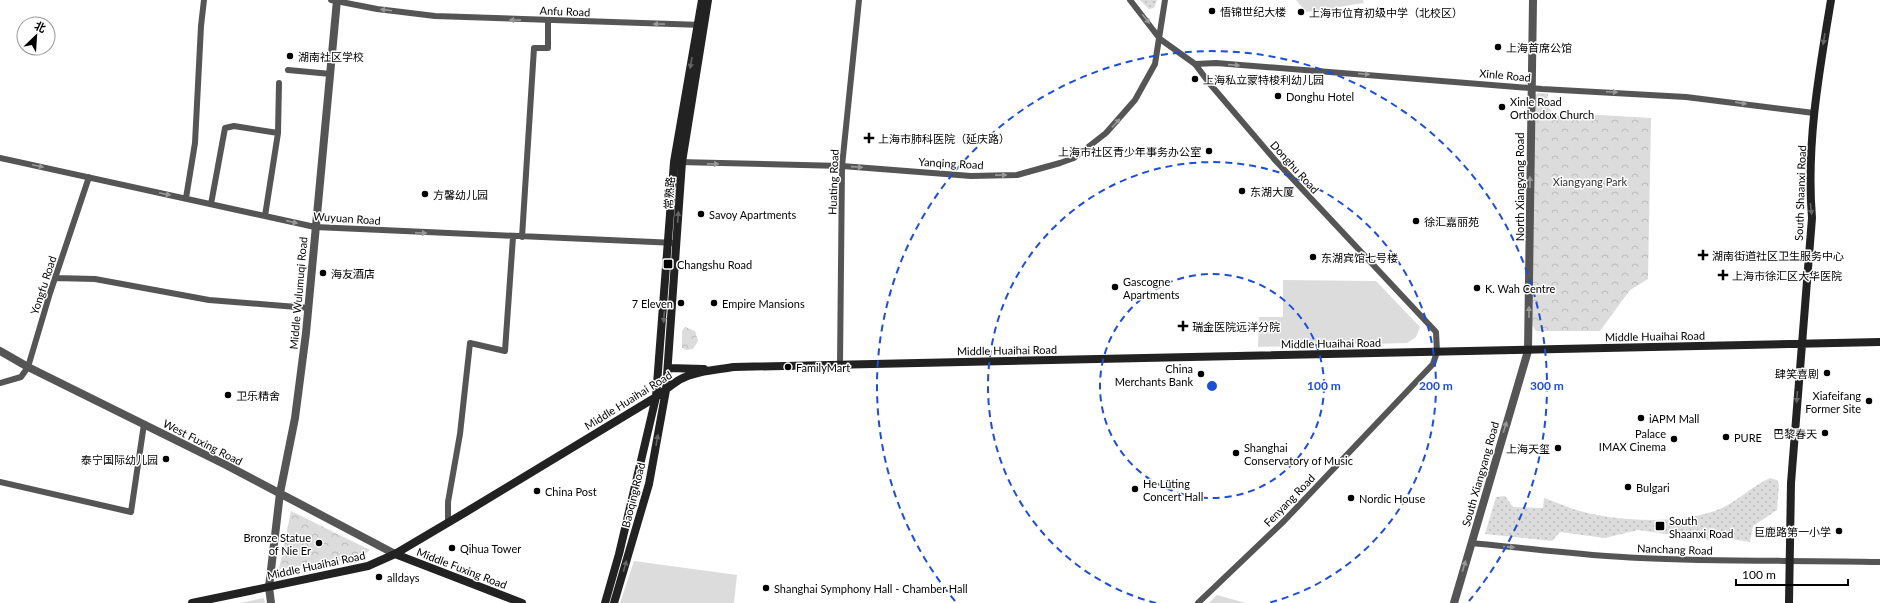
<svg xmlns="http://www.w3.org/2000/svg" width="1880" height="603" viewBox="0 0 1880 603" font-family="Lato,'Noto Sans SC',sans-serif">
  <defs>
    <pattern id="grass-dots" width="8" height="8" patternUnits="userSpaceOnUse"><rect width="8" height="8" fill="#dcdcdc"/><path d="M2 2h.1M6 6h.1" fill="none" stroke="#bbb" stroke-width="1.8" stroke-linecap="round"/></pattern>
    <pattern id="park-crowns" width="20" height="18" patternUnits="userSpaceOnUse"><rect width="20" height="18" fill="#dcdcdc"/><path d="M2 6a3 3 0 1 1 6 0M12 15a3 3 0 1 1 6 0" fill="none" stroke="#bbb"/></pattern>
  </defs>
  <rect width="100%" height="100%" fill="#fff"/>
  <path fill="url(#grass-dots)" d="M 1140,0 L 1157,0 L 1154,8 L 1149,9 Z
    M 1770,478 L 1777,480 L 1779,485 L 1777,510 L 1753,526 L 1750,542 L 1711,536 L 1710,540 L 1638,530 L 1605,538 L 1560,532 L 1552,541 L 1485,534 L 1496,497 L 1505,496 L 1513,507 L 1543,508 L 1544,498 C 1553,501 1563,505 1573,509 C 1612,522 1688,526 1726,506 C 1741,498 1754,485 1770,478 Z"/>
  <path fill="url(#park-crowns)" d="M 1538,93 L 1548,94 L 1547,106 L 1556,116 L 1600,115 L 1651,118 L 1648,279 L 1630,290 L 1600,331 L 1536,331 L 1532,325 L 1533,97 Z
    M 685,327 L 695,331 L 698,341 L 693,349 L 686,350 L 682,348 L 682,331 Z
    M 291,511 L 370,550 L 360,558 L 279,569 Z"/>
  <path fill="#dcdcdc" d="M 1296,0 L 1363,0 L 1364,3 L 1306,12 Z
    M 1283,280 L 1376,281 L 1420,327 L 1416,337 L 1407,343 L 1258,347 L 1259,317 L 1283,317 Z
    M 634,561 L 737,575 L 734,603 L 620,603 Z
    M 1217,595 L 1246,603 L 1209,603 Z
    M 264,598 L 265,603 L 240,603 Z"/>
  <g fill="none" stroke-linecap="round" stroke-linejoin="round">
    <path stroke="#555" stroke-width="6" d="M 331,0 L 377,9 L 435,16 L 702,25
      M 1130,0 L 1160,39 L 1195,64 L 1210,84 L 1275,160 L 1436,332 L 1437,352 L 1433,364 L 1284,521 L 1198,603
      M 1195,64 L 1216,63 L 1542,89 L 1686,97 L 1814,113
      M 288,70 L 331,74
      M 0,158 L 315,227 L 676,243
      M 678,162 L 842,166 L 971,176 L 1017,175 L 1060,163 L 1074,158 L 1106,133 L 1135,100 L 1155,64 L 1165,0
      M 186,198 L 195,143 L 201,26 L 204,0
      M 211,204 L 225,128 L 234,126 L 278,133
      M 265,216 L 278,133 L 279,83
      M 522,237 L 534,48 L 548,48 L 548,20
      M 55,278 L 95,279 L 209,300 L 309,308
      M 840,365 L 842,166 L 859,0
      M 0,383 L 21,377 L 28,367 L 50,293 L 89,177
      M 0,482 L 131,512 L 144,424
      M 448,522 L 448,502 L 460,434 L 470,343 L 505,351 L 513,237
      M 1471,543 C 1527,548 1584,556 1640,558 C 1720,562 1800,560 1880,562"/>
    <path stroke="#555" stroke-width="8" d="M 0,351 L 28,367 L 226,465 L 395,554
      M 271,603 L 269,587 L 280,493 L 295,418 L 306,333 L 337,0
      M 1454,603 L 1528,351 L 1533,0"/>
    <path stroke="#222" stroke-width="8" d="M 668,368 L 704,369
      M 395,554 L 522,603
      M 192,603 L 368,566 L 395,554 L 466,512 L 656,397 C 664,391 671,385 679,380 C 695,371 716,370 734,367 L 1880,342
      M 605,603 L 619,554 L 656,397 L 674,162 L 702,0
      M 614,603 L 649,484 L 666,390 L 682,162 L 708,0
      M 1789,603 L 1791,483 L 1812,218 C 1806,145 1819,72 1831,0"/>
  </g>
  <defs><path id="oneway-solid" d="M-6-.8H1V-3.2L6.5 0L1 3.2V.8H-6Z"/></defs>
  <g fill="#999">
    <use href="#oneway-solid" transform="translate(386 10) rotate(-173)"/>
    <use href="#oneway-solid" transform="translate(1146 19) rotate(51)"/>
    <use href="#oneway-solid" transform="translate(515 20) rotate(-179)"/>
    <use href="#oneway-solid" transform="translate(659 24) rotate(-179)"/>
    <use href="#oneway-solid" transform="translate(1234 65) rotate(4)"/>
    <use href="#oneway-solid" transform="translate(1364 74) rotate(4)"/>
    <use href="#oneway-solid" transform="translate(1612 92) rotate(3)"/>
    <use href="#oneway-solid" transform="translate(1741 103) rotate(8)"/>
    <use href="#oneway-solid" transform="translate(1116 123) rotate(-47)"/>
    <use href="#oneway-solid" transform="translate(713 164) rotate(1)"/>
    <use href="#oneway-solid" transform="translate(38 166) rotate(12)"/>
    <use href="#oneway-solid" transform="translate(857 167) rotate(4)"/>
    <use href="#oneway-solid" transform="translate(1001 175) rotate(-1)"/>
    <use href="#oneway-solid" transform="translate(1530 182) rotate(-90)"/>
    <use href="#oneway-solid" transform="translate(165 194) rotate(12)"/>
    <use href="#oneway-solid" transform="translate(292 222) rotate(13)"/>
    <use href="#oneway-solid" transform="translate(421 233) rotate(3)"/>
    <use href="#oneway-solid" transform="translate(1529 312) rotate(-90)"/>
    <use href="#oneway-solid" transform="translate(1505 427) rotate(-73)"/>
    <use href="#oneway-solid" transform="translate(1509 547) rotate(5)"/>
    <use href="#oneway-solid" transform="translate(1464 566) rotate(-74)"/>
  </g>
  <g fill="#646464">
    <use href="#oneway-solid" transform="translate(1824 39) rotate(99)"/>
    <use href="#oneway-solid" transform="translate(691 63) rotate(100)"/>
    <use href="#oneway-solid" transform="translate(1811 209) rotate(84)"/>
    <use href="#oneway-solid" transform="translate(678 217) rotate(-86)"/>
    <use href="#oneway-solid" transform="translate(664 317) rotate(94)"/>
    <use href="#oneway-solid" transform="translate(1797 397) rotate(94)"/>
    <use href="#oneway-solid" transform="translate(657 440) rotate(-80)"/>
    <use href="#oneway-solid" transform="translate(625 566) rotate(-74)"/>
  </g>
  <g fill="none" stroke="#1d4ed8" stroke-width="2" stroke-dasharray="7 5">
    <circle cx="1212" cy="386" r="112"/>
    <path d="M1156 603A224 224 0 1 1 1268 603"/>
    <path d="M955 601A335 335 0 1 1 1469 601"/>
  </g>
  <g fill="#000" stroke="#fff" stroke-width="1.5">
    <circle cx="1212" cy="11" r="4"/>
    <circle cx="1301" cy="12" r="4"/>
    <circle cx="1498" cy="47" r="4"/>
    <circle cx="290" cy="56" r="4"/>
    <circle cx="1195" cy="79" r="4"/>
    <circle cx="1278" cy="96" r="4"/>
    <circle cx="1502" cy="107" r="4"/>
    <path d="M867 132h4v4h4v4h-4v4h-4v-4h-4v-4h4z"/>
    <circle cx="1209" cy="151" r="4"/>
    <circle cx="1242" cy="191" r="4"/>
    <circle cx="425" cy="194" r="4"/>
    <circle cx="701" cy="214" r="4"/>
    <circle cx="1416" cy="221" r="4"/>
    <path d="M1701 249h4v4h4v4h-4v4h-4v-4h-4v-4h4z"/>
    <circle cx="1313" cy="257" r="4"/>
    <rect x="663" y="259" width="10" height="10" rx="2"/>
    <circle cx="323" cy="273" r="4"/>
    <path d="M1721 269h4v4h4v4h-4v4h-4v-4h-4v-4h4z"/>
    <circle cx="1115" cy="287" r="4"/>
    <circle cx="1477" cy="288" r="4"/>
    <circle cx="681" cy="303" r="4"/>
    <circle cx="714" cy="303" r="4"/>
    <path d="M1181 320h4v4h4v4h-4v4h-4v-4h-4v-4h4z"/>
    <circle cx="788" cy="367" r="4"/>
    <circle cx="1827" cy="373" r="4"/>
    <circle cx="1201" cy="374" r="4"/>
    <circle cx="228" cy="395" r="4"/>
    <circle cx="1869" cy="401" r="4"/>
    <circle cx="1641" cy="418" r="4"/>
    <circle cx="1825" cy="433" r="4"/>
    <circle cx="1726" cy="437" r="4"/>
    <circle cx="1674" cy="439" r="4"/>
    <circle cx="1558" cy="448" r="4"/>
    <circle cx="1236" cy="453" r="4"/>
    <circle cx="166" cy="459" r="4"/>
    <circle cx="1628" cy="487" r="4"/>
    <circle cx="1135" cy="489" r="4"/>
    <circle cx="537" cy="491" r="4"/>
    <circle cx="1351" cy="498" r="4"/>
    <rect x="1655" y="521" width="10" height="10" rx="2"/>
    <circle cx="1839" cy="531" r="4"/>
    <circle cx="319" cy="543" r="4"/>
    <circle cx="452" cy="548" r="4"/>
    <circle cx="379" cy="577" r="4"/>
    <circle cx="766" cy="588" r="4"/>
  </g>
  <g text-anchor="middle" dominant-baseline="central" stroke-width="3" stroke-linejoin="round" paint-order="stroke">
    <g font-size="11" fill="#000" stroke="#fff">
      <text transform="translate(565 11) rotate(2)">Anfu Road</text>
      <text transform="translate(1505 75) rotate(5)">Xinle Road</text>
      <text transform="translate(951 163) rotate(3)">Yanqing Road</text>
      <text transform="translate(1295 167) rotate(48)">Donghu Road</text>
      <text transform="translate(833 182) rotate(-88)">Huating Road</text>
      <text transform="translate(1519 187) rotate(-90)">North Xiangyang Road</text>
      <text transform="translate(669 193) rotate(-86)">常熟路</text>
      <text transform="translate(1800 193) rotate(-88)">South Shaanxi Road</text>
      <text transform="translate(347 218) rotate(4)">Wuyuan Road</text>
      <text transform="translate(43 285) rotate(-72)">Yongfu Road</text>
      <text transform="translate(298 293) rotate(-85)">Middle Wulumuqi Road</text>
      <text transform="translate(1655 336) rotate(-1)">Middle Huaihai Road</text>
      <text transform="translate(1331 343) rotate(-1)">Middle Huaihai Road</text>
      <text transform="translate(1007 350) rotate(-1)">Middle Huaihai Road</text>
      <text transform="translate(628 400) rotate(-32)">Middle Huaihai Road</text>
      <text transform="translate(203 442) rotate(27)">West Fuxing Road</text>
      <text transform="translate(1480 474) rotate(-74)">South Xiangyang Road</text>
      <text transform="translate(633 495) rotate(-76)">Baoqing Road</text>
      <text transform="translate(1289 500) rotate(-46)">Fenyang Road</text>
      <text transform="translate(1675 549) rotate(2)">Nanchang Road</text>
      <text transform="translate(316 565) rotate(-12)">Middle Huaihai Road</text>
      <text transform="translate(462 568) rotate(21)">Middle Fuxing Road</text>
    </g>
    <g font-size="11" fill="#000" stroke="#fff" text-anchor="start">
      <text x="1220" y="11">悟锦世纪大楼</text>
      <text x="1309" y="12">上海市位育初级中学（北校区）</text>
      <text x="1506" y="47">上海首席公馆</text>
      <text x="298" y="56">湖南社区学校</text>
      <text x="1203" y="79">上海私立蒙特梭利幼儿园</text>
      <text x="1286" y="96">Donghu Hotel</text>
      <text x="1510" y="101">Xinle Road<tspan x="1510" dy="13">Orthodox Church</tspan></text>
      <text x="878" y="138">上海市肺科医院（延庆路）</text>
      <text x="1201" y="151" text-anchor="end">上海市社区青少年事务办公室</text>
      <text x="1250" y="191">东湖大厦</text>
      <text x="433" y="194">方馨幼儿园</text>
      <text x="709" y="214">Savoy Apartments</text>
      <text x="1424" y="221">徐汇嘉丽苑</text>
      <text x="1712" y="255">湖南街道社区卫生服务中心</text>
      <text x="1321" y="257">东湖宾馆七号楼</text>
      <text x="677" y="264">Changshu Road</text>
      <text x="331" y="273">海友酒店</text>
      <text x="1732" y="275">上海市徐汇区大华医院</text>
      <text x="1123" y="281">Gascogne<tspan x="1123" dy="13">Apartments</tspan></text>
      <text x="1485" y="288">K. Wah Centre</text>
      <text x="673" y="303" text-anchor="end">7 Eleven</text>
      <text x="722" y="303">Empire Mansions</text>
      <text x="1192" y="326">瑞金医院远洋分院</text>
      <text x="796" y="367">FamilyMart</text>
      <text x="1193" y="368" text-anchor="end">China<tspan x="1193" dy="13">Merchants Bank</tspan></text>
      <text x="1819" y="373" text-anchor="end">肆笑喜剧</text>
      <text x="236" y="395">卫乐精舍</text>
      <text x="1861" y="395" text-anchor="end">Xiafeifang<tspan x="1861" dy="13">Former Site</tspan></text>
      <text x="1649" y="418">iAPM Mall</text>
      <text x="1666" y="433" text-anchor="end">Palace<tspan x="1666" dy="13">IMAX Cinema</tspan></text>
      <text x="1817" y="433" text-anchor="end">巴黎春天</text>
      <text x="1734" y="437">PURE</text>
      <text x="1244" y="447">Shanghai<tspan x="1244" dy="13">Conservatory of Music</tspan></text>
      <text x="1550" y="448" text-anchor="end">上海天玺</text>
      <text x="158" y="459" text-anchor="end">泰宁国际幼儿园</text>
      <text x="1143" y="483">He Lüting<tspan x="1143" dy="13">Concert Hall</tspan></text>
      <text x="1636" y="487">Bulgari</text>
      <text x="545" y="491">China Post</text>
      <text x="1359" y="498">Nordic House</text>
      <text x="1669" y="520">South<tspan x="1669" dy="13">Shaanxi Road</tspan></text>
      <text x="1831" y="531" text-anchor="end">巨鹿路第一小学</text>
      <text x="311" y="537" text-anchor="end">Bronze Statue<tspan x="311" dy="13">of Nie Er</tspan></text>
      <text x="460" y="548">Qihua Tower</text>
      <text x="387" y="577">alldays</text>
      <text x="774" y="588">Shanghai Symphony Hall - Chamber Hall</text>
    </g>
    <g font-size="11" fill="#333" stroke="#fff">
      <text x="1590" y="181">Xiangyang Park</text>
    </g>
  </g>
  <circle cx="1212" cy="386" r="6" fill="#1d4ed8" stroke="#fff" stroke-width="2"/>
  <g font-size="12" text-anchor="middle" font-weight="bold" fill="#1d4ed8" stroke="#fff" stroke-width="3" stroke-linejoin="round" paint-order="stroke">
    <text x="1324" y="390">100 m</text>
    <text x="1436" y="390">200 m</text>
    <text x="1547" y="390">300 m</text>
  </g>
  <g transform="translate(36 36) rotate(25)"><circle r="19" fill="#ffffff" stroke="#999999"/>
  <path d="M0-3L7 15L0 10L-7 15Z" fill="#000000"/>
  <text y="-6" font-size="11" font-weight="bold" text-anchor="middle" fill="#000000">北</text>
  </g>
  <path d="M1736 579v6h112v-6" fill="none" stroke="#000000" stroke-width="2"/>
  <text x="1742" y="579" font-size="12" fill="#000000" stroke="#ffffff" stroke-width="3" paint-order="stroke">100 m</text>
</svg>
